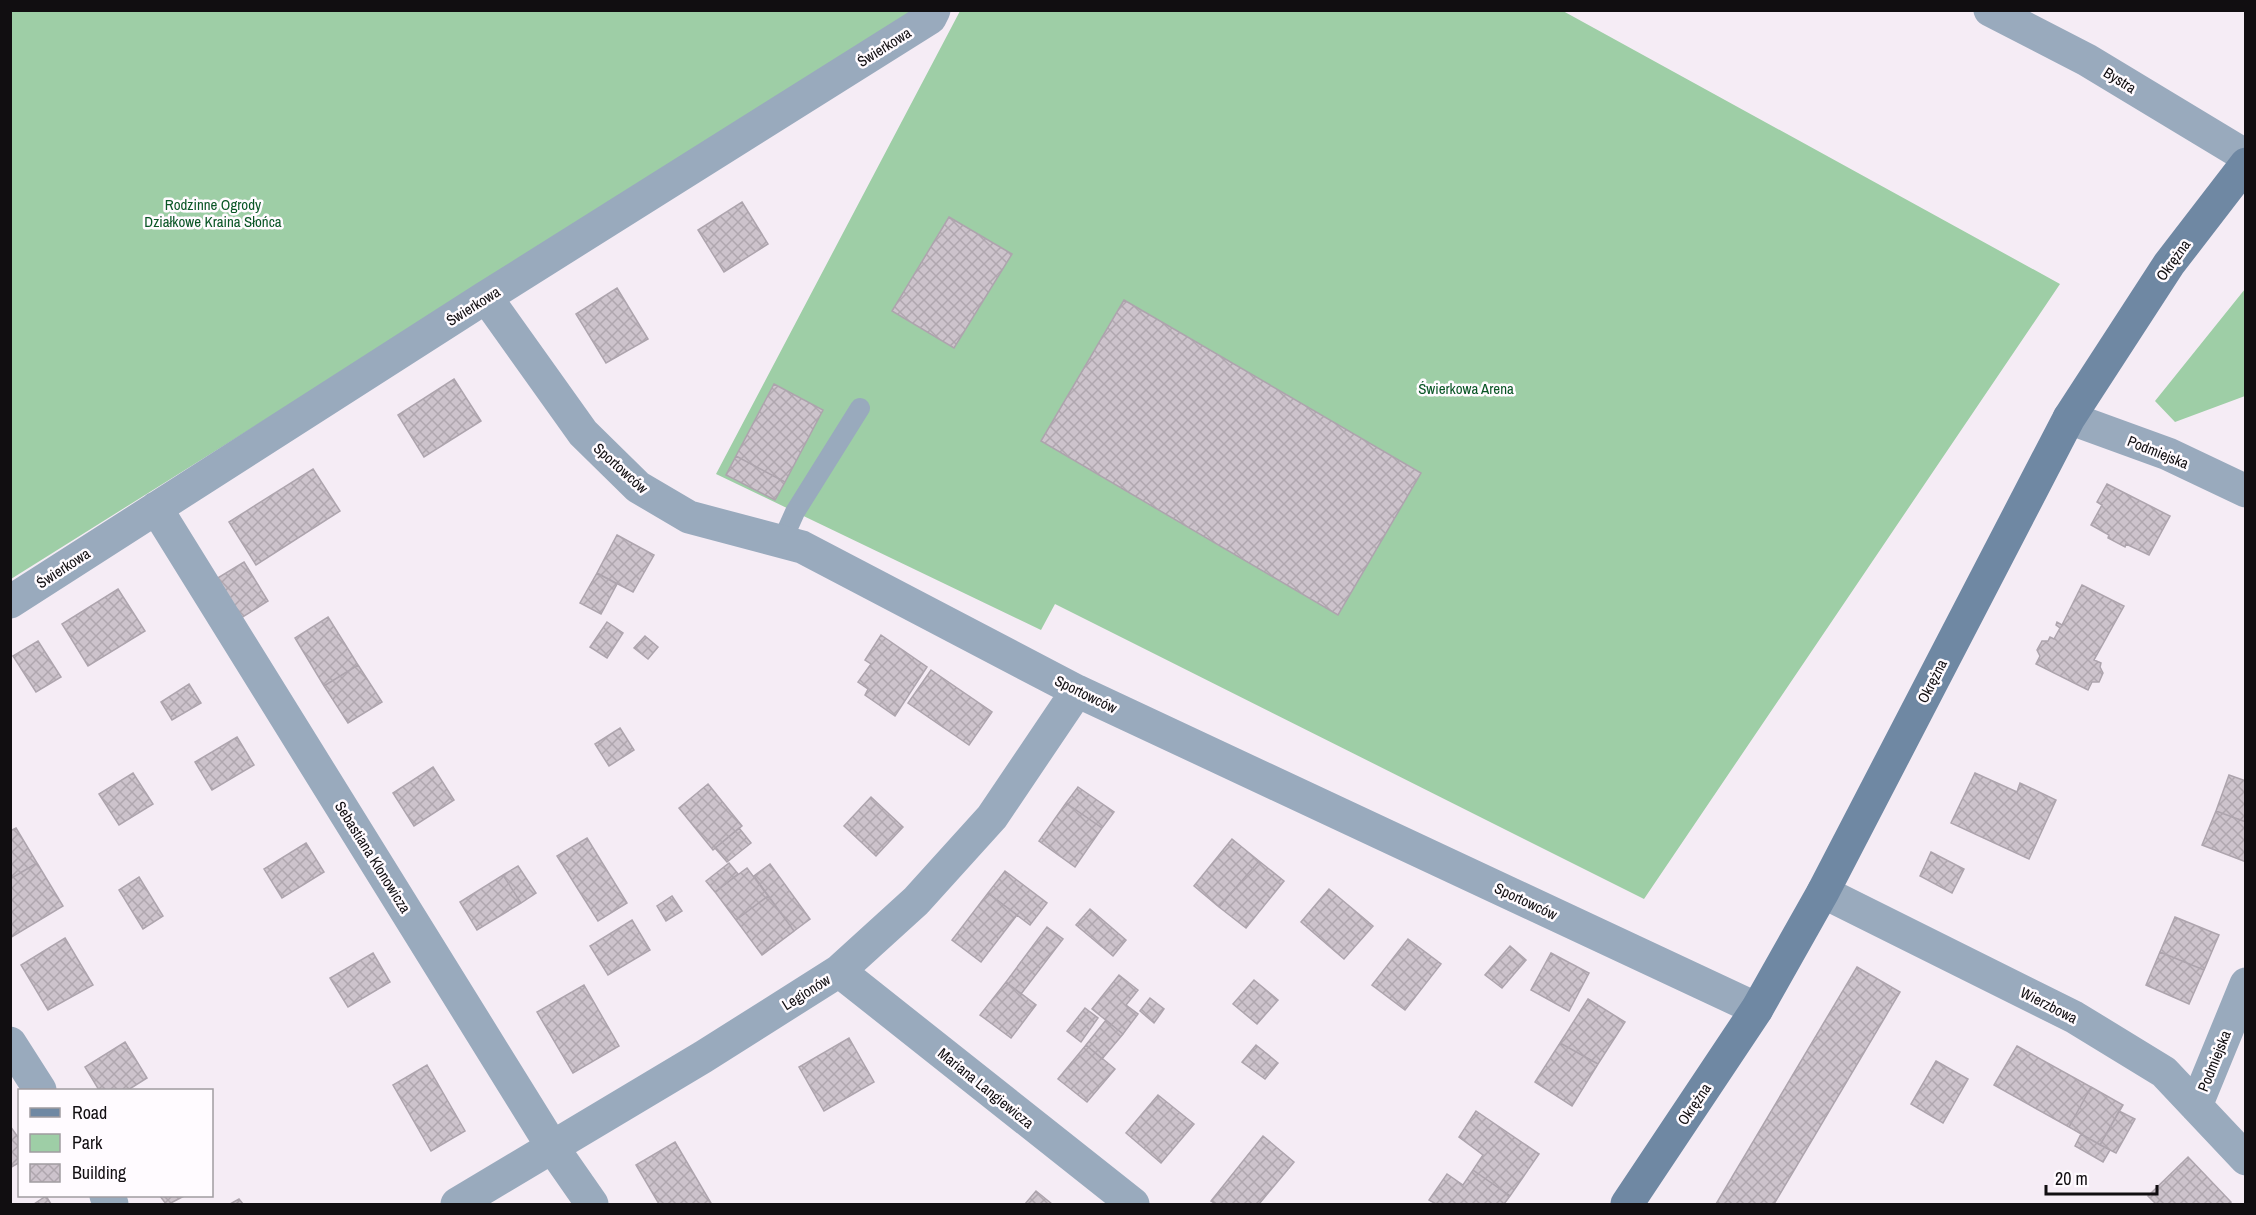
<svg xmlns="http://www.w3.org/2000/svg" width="2256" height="1215" viewBox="0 0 2256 1215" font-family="'Archivo Narrow',sans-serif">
  <defs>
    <pattern id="building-cross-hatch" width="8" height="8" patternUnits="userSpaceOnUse" patternTransform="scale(1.5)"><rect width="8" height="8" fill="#cdc3cc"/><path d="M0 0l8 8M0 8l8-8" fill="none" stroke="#afa6ae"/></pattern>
  </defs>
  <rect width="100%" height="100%" fill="#f5ecf5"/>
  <path fill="#9ecea6" d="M 11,11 L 917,11 L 11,579 Z
    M 960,11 L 1563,11 L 2060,284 L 1644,899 L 1055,604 L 1041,630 L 716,474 Z
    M 2245,289 L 2245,396 L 2175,422 L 2155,401 Z"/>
  <path fill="url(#building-cross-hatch)" stroke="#ada4ad" stroke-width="1.5" d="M 742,202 L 768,244 L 724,272 L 698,230 Z
    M 949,217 L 1012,254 L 954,348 L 892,311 Z
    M 617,288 L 648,339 L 606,363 L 576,314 Z
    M 1124,300 L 1421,473 L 1338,615 L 1041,441 Z
    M 454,379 L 481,421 L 424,457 L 398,415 Z
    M 774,384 L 823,410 L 785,482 L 736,456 Z
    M 736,456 L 785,482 L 775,500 L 726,475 Z
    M 313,469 L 340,511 L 256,565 L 229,522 Z
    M 2107,484 L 2170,516 L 2149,555 L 2126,544 L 2125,547 L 2108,538 L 2109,535 L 2091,525 L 2102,505 L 2097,502 Z
    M 617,535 L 654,555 L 633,592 L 597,573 Z
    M 244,562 L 268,601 L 241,618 L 216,579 Z
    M 597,573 L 617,584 L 601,614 L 580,603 Z
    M 2082,585 L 2124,606 L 2094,660 L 2101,663 L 2100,667 L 2103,673 L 2099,682 L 2092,682 L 2088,690 L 2036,664 L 2040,656 L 2037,650 L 2042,641 L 2048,641 L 2050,637 L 2054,639 L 2060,628 L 2056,625 L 2057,622 L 2062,625 Z
    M 118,589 L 145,631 L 88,666 L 62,624 Z
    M 328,617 L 358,665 L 324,686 L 295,638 Z
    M 607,622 L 623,633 L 607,658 L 590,647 Z
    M 881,635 L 927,667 L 895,716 L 865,695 L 868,689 L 858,682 L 871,664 L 865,660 Z
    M 645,636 L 658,647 L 648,659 L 634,648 Z
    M 38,641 L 61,677 L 36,692 L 13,656 Z
    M 358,665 L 382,702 L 348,723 L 324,686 Z
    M 931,670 L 992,712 L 969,745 L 908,703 Z
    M 189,684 L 201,703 L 172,720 L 161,702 Z
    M 620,728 L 634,750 L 609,766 L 595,744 Z
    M 237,737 L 254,765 L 212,790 L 195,762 Z
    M 433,767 L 454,800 L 414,826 L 393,793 Z
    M 133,773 L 153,804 L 119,825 L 99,794 Z
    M 1975,773 L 2017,792 L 2020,783 L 2056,800 L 2029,859 L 1951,823 Z
    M 2229,775 L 2246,781 L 2246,822 L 2216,811 Z
    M 708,784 L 742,826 L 713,850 L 679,808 Z
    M 1078,787 L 1114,812 L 1102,828 L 1066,803 Z
    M 871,797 L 903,827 L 876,856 L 844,826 Z
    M 1066,803 L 1102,828 L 1075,867 L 1039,841 Z
    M 2216,811 L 2246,822 L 2246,862 L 2202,845 Z
    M 16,828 L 37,863 L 10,879 L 10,831 Z
    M 739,828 L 751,843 L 727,862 L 715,848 Z
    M 587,838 L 627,903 L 598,921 L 557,856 Z
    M 1232,839 L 1259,861 L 1219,907 L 1194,886 Z
    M 306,843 L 324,872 L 282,898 L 264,869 Z
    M 1931,852 L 1964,869 L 1952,893 L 1920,876 Z
    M 1259,861 L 1284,881 L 1246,928 L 1219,907 Z
    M 37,863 L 63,906 L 10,938 L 10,879 Z
    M 729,863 L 738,874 L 715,892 L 706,881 Z
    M 770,864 L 810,919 L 794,931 L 754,876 Z
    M 518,866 L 536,893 L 521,903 L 503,875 Z
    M 747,868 L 768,896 L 736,920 L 715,892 Z
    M 1005,871 L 1047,903 L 1030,925 L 988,893 Z
    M 503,875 L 521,903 L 477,930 L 460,902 Z
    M 139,877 L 163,916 L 143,929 L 119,890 Z
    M 1329,889 L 1373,926 L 1344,959 L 1301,922 Z
    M 988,893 L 1017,915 L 981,962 L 952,940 Z
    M 672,896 L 682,911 L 666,921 L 657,906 Z
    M 768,896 L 794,931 L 762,955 L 736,920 Z
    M 1090,909 L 1126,940 L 1113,956 L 1076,925 Z
    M 2175,917 L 2219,935 L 2204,970 L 2160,952 Z
    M 632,920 L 650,950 L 608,975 L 590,946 Z
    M 1047,927 L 1063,939 L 1021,994 L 1006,982 Z
    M 65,938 L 93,985 L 48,1010 L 21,965 Z
    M 1408,939 L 1441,964 L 1405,1010 L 1372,985 Z
    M 1510,946 L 1526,960 L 1502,988 L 1485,975 Z
    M 2160,952 L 2204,970 L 2189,1004 L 2146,985 Z
    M 373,953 L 390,982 L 348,1007 L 330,978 Z
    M 1551,953 L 1589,973 L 1569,1011 L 1531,990 Z
    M 1857,967 L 1900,992 L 1774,1204 L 1716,1204 Z
    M 1119,975 L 1138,990 L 1126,1005 L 1138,1014 L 1123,1034 L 1092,1009 Z
    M 1254,980 L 1278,1000 L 1257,1024 L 1233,1004 Z
    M 1006,982 L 1036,1005 L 1011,1038 L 980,1015 Z
    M 584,985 L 619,1046 L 573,1073 L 537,1012 Z
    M 1150,998 L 1164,1009 L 1154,1023 L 1140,1011 Z
    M 1588,999 L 1625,1022 L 1598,1064 L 1560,1043 Z
    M 1085,1008 L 1098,1018 L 1081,1042 L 1067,1031 Z
    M 1106,1020 L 1123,1034 L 1102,1059 L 1086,1045 Z
    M 849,1038 L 874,1082 L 824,1111 L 799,1067 Z
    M 125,1042 L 147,1078 L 128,1090 L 99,1090 L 85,1067 Z
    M 1560,1043 L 1598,1064 L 1572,1106 L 1535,1082 Z
    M 1086,1045 L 1115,1069 L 1087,1102 L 1058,1079 Z
    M 1256,1045 L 1278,1063 L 1265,1079 L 1242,1062 Z
    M 2017,1046 L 2091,1087 L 2069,1127 L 1994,1085 Z
    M 1936,1061 L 1968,1079 L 1943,1123 L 1911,1104 Z
    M 427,1065 L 465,1131 L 431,1151 L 393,1085 Z
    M 2091,1087 L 2123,1105 L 2100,1145 L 2069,1127 Z
    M 1158,1095 L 1194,1124 L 1161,1163 L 1126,1133 Z
    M 1476,1111 L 1539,1154 L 1510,1196 L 1473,1170 L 1483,1155 L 1459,1137 Z
    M 2119,1111 L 2135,1119 L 2116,1153 L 2100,1145 Z
    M 10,1126 L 20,1140 L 20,1162 L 10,1168 Z
    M 2081,1134 L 2110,1150 L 2103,1162 L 2075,1146 Z
    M 1263,1136 L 1294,1162 L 1259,1204 L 1216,1204 L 1211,1201 Z
    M 675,1142 L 711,1203 L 708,1204 L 659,1204 L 636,1165 Z
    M 2188,1157 L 2231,1202 L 2228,1204 L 2156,1204 L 2148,1196 Z
    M 1473,1170 L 1510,1196 L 1504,1204 L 1436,1204 L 1429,1200 L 1447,1174 L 1463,1185 Z
    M 1036,1191 L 1052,1204 L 1025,1204 Z
    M 46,1196 L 51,1204 L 34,1204 Z
    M 160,1196 L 184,1196 L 169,1204 L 166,1204 Z
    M 239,1199 L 243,1204 L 230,1204 Z"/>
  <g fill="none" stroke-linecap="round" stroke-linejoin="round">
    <path stroke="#99aabd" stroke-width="20" d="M 782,541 L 795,512 L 860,408"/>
    <path stroke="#99aabd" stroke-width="33" d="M 1990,10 L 2087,60 L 2246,156
      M 486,297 L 583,433 L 638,487 L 689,517 L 802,547 L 1077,691 L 1757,1009
      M 2069,418 L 2168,454 L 2246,491
      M 156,508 L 553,1148 L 592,1204
      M 10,602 L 486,297 L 930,18 L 934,10
      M 1823,892 L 2074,1017 L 2164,1072 L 2246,1159
      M 839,971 L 1133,1204
      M 10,1043 L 40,1090
      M 2196,1106 L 2246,984
      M 106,1196 L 112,1204
      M 457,1204 L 703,1057 L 839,971 L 916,901 L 992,817 L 1077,691"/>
    <path stroke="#6f88a3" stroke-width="33" d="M 1627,1204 L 1757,1009 L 1823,892 L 2069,418 L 2169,264 L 2246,164"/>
  </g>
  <g text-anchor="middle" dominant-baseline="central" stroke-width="5" stroke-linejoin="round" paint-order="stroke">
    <g font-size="15" fill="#110e11" stroke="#fffbff">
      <text transform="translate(884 47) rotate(-32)">Świerkowa</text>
      <text transform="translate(2120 80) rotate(32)">Bystra</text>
      <text transform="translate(2173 260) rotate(-54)">Okrężna</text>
      <text transform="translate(473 306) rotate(-32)">Świerkowa</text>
      <text transform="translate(2158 452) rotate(22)">Podmiejska</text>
      <text transform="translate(621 468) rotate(42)">Sportowców</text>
      <text transform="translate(63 568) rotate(-33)">Świerkowa</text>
      <text transform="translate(1932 681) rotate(-63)">Okrężna</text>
      <text transform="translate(1086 694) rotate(26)">Sportowców</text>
      <text transform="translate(373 857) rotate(58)">Sebastiana Klonowicza</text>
      <text transform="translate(1526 901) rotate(25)">Sportowców</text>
      <text transform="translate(806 992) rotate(-32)">Legionów</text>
      <text transform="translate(2049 1005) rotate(27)">Wierzbowa</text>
      <text transform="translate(2214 1061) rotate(-68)">Podmiejska</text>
      <text transform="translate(986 1088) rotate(39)">Mariana Langiewicza</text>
      <text transform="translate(1694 1104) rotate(-56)">Okrężna</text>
    </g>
    <g font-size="15" fill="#095525" stroke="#fffbff">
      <text x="213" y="204">Rodzinne Ogrody<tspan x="213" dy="17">Działkowe Kraina Słońca</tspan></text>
      <text x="1466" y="388">Świerkowa Arena</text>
    </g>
  </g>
  <rect width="2256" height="1215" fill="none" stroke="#110e11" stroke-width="24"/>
  <rect x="18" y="1089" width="195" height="108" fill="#fffbff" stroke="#a09ca0" stroke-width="1.5"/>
  <rect x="30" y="1108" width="30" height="9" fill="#6f88a3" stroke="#a09ca0" stroke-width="1.5"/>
  <text x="72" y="1119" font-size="18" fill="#110e11">Road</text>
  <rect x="30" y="1134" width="30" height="18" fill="#9ecea6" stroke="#a09ca0" stroke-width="1.5"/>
  <text x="72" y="1149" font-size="18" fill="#110e11">Park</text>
  <rect x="30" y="1164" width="30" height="18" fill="url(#building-cross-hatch)" stroke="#a09ca0" stroke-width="1.5"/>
  <text x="72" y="1179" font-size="18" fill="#110e11">Building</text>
  <path d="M2046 1185v9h111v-9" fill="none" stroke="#110e11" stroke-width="3"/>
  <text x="2055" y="1185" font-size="18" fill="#110e11" stroke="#fffbff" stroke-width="4.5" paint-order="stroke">20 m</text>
</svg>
